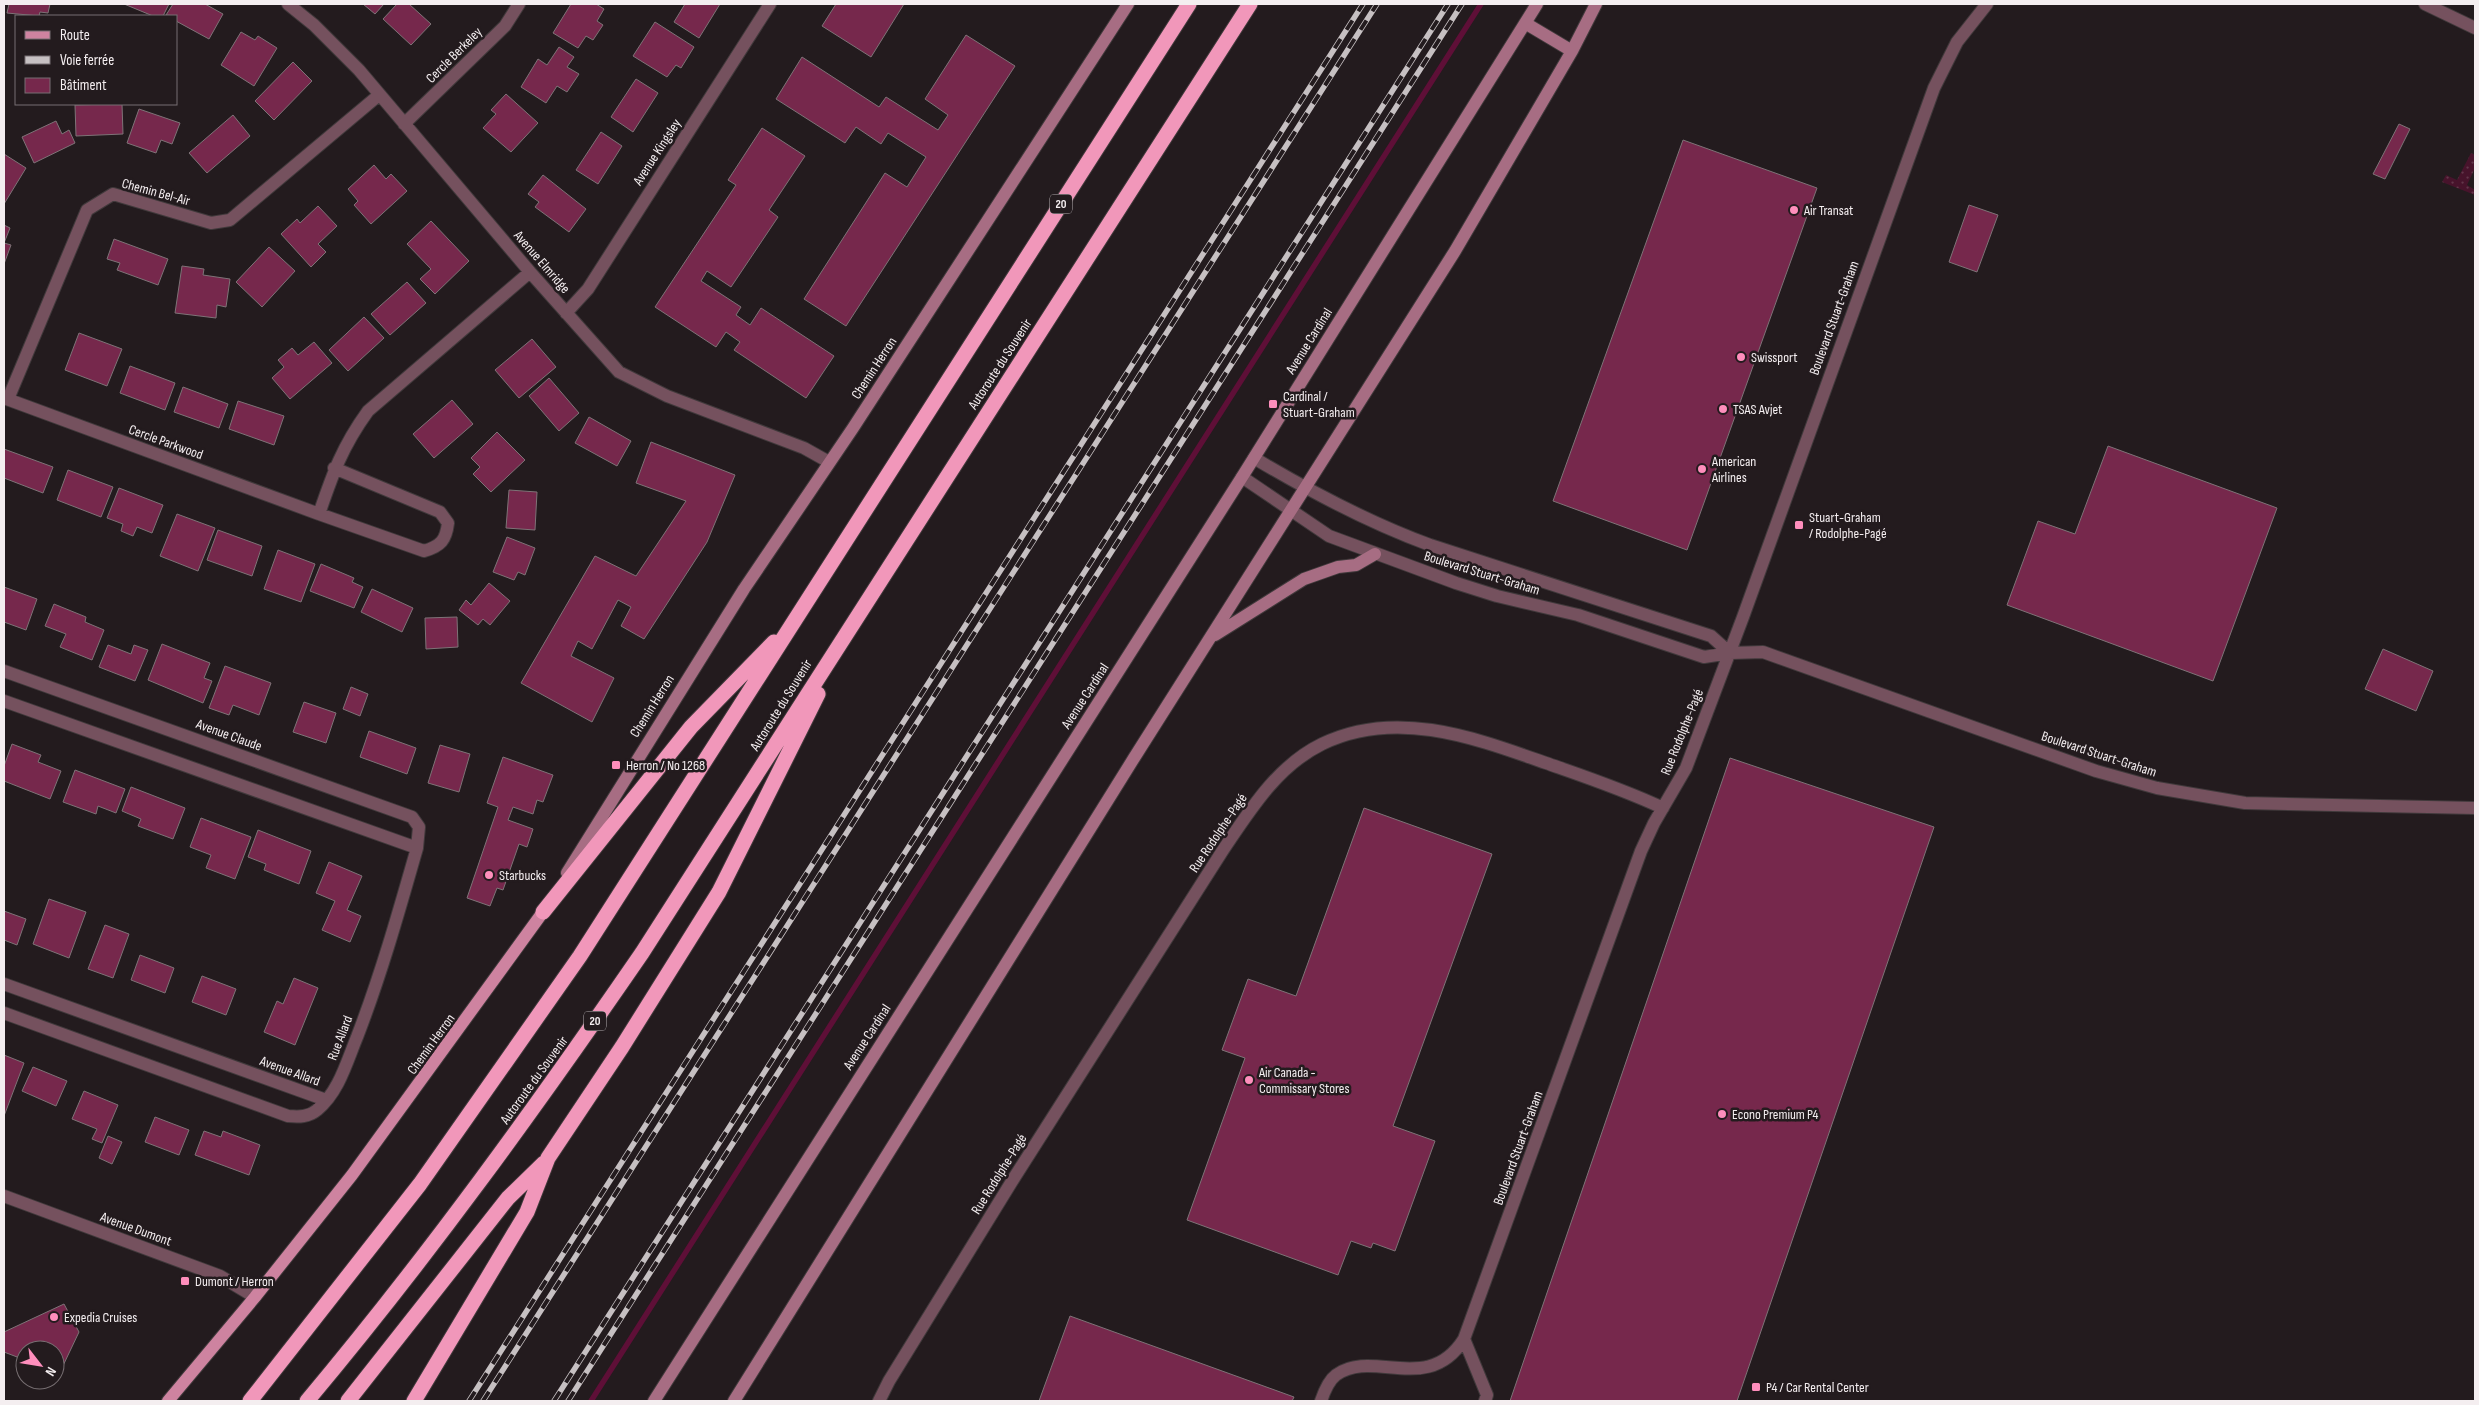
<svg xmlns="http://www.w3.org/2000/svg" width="2479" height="1405" viewBox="0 0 2479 1405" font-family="'Sofia Sans Condensed',sans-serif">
  <defs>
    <pattern id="grass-dots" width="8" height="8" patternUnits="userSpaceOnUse" patternTransform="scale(1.25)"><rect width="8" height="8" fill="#47132b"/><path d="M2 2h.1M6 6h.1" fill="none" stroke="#62364a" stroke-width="1.8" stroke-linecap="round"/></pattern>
  </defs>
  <rect width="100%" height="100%" fill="#231b1e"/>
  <path fill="url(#grass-dots)" d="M 2471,153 L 2475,155 L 2475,168 L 2467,185 L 2475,190 L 2475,195 L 2442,182 L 2446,175 L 2457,180 Z"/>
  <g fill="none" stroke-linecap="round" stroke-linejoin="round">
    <path stroke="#5e0f37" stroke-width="5.5" d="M 591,1401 L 1481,4"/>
  </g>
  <path fill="#76284c" stroke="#7e7377" d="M 9,4 L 50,4 L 48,13 L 40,12 L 39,16 L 7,13 Z
    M 124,4 L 169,4 L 163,16 L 153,16 Z
    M 173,4 L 205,4 L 223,14 L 209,39 L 176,21 L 176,16 L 166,15 Z
    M 363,4 L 384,4 L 375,14 Z
    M 397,4 L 409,4 L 431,24 L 411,45 L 383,19 Z
    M 571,4 L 596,4 L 604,9 L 597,21 L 603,25 L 593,40 L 586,36 L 578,48 L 553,33 Z
    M 685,4 L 720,4 L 699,38 L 674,22 Z
    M 836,4 L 904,4 L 871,57 L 822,26 Z
    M 655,22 L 694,47 L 681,68 L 676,65 L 667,77 L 633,56 Z
    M 241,32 L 255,40 L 258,36 L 277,48 L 254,86 L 221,65 Z
    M 966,35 L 1015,66 L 846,326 L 804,299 L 885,173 L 907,187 L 926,157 L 888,133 L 881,144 L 856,127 L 845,143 L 776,99 L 802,57 L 879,107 L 886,97 L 938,130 L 948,115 L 925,99 Z
    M 559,47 L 574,57 L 567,67 L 579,74 L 567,92 L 557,86 L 546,103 L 521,87 L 538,59 L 547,65 Z
    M 293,62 L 312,81 L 274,120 L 255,101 Z
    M 636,79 L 658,93 L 633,132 L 611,117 Z
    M 506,94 L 538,123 L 511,152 L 483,128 L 496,114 L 491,110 Z
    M 111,104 L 122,104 L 123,134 L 76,136 L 75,105 Z
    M 139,109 L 180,123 L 172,144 L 161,140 L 156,153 L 127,143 Z
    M 233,115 L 250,136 L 207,173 L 189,153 Z
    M 56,121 L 62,134 L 69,130 L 75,143 L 34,163 L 22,137 Z
    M 2399,124 L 2410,129 L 2385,179 L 2373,174 Z
    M 762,128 L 805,156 L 769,210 L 778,217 L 731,287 L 707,271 L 701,281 L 741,307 L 736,315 L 750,325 L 761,308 L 834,356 L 806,398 L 734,350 L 740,342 L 726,332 L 716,347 L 655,307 L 736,185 L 728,180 Z
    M 601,132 L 622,146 L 598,184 L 576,170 Z
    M 1683,140 L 1817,188 L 1687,550 L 1553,501 Z
    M 4,154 L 26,168 L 4,204 Z
    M 374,165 L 386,179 L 391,174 L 407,191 L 371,224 L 354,205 L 358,201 L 348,189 Z
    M 543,175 L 586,209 L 569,232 L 535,207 L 539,202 L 528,194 Z
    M 1969,205 L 1998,215 L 1977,272 L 1949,262 Z
    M 318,206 L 337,226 L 318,244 L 326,252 L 311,267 L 281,234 L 297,219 L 300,223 Z
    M 431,221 L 469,261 L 435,294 L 420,279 L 431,269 L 407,244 Z
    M 4,225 L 10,228 L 4,243 L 11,245 L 4,264 Z
    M 114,239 L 168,259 L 158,285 L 117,270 L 120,263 L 107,259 Z
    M 269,247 L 295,271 L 262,307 L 236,282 Z
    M 182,266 L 204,269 L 203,275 L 230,279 L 226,307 L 217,305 L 216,318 L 175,313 Z
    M 407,282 L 426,303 L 390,335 L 371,314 Z
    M 364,317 L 384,338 L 348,371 L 329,350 Z
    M 79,333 L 122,349 L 107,386 L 65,370 Z
    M 532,339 L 556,367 L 519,398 L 495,370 Z
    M 314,342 L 332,363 L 290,399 L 272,378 L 284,367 L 278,360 L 292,348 L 298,355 Z
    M 130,366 L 175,383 L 165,410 L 120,393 Z
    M 549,378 L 579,413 L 559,431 L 529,396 Z
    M 183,387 L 228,404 L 219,428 L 174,412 Z
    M 452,400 L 473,424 L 434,458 L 413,434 Z
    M 238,401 L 284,416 L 274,445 L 229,429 Z
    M 589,417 L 631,441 L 617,466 L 575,443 Z
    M 497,432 L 525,460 L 491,492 L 473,474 L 480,467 L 471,458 Z
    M 651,442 L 735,475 L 707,542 L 644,639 L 621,626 L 631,607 L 618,600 L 592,649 L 578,641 L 571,656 L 614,678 L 592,722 L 521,683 L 595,556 L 636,576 L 686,501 L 636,483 Z
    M 2108,446 L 2277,508 L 2213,681 L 2007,605 L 2038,521 L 2075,534 Z
    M 4,449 L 53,467 L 43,493 L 4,478 Z
    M 68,470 L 113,487 L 101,517 L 57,500 Z
    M 119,488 L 163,505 L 152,533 L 137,527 L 133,536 L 121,531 L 123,524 L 107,518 Z
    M 509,490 L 537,492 L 535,530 L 506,528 Z
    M 177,514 L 215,528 L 198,571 L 160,556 Z
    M 218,530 L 262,546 L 252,576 L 207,560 Z
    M 507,537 L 535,548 L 525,575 L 518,572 L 514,580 L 493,572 Z
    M 278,550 L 315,564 L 301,602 L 264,589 Z
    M 321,564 L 354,578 L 352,582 L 363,587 L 354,608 L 310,591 Z
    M 489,583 L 510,601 L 490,625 L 483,619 L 478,625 L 459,610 L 466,600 L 471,605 Z
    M 4,587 L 37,599 L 26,630 L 4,622 Z
    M 372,589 L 413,608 L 402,632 L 361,612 Z
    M 54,604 L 86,617 L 85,622 L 104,630 L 92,660 L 60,647 L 66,634 L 45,626 Z
    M 457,617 L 458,647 L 426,649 L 425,618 Z
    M 162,644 L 210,663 L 204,678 L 212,681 L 203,703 L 148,680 Z
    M 108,645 L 131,654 L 134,645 L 148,650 L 135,681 L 99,667 Z
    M 2383,649 L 2433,671 L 2416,711 L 2365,689 Z
    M 225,666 L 271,683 L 259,715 L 233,705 L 229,715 L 209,708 Z
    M 351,687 L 368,694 L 360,716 L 343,709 Z
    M 304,702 L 336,713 L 326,743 L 293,732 Z
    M 369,731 L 416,748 L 407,774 L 360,757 Z
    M 12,744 L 41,755 L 38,762 L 61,771 L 50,799 L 4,781 L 4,766 Z
    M 440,745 L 470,754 L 459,792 L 428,783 Z
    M 503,757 L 553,775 L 543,802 L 537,800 L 533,814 L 513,807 L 508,820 L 533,829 L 527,847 L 519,844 L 503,890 L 497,888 L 490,906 L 467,898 L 498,807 L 487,803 Z
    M 1730,758 L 1934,827 L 1737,1401 L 1510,1401 Z
    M 75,770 L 125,789 L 116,813 L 98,806 L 96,814 L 63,802 Z
    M 131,787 L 185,808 L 173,839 L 138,826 L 141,819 L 122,811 Z
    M 1364,808 L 1492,854 L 1393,1126 L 1435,1141 L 1395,1251 L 1373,1243 L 1371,1248 L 1351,1241 L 1338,1275 L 1187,1220 L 1245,1058 L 1222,1050 L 1248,979 L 1296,996 Z
    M 201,818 L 251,837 L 235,879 L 206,868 L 211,855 L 190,847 Z
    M 258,830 L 311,851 L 299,884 L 264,870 L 266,864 L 248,857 Z
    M 329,862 L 362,876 L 347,910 L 361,916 L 350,942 L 322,930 L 335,901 L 316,893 Z
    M 49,899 L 86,912 L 69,958 L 33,944 Z
    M 4,911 L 26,919 L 17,945 L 4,940 Z
    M 105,925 L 129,934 L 113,978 L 88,969 Z
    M 140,955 L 174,968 L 165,993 L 131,980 Z
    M 202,976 L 236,989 L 226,1015 L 192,1002 Z
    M 294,978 L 318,988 L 295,1045 L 264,1032 L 277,1001 L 283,1004 Z
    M 4,1055 L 24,1063 L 4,1116 Z
    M 33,1067 L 67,1081 L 56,1106 L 22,1091 Z
    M 84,1091 L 118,1105 L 102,1143 L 92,1139 L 97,1129 L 72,1119 Z
    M 155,1117 L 189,1130 L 179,1155 L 145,1142 Z
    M 204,1131 L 221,1137 L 223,1131 L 260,1145 L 249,1175 L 195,1155 Z
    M 108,1136 L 122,1142 L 112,1164 L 99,1158 Z
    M 64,1304 L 79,1332 L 60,1372 L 55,1371 L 55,1350 L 25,1350 L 25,1360 L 4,1352 L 4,1332 Z
    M 1070,1316 L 1294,1397 L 1292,1401 L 1039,1401 Z"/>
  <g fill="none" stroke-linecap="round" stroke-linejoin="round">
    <g stroke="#40393b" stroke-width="14">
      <path id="minor" d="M 288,4 L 314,25 L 359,70 L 530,272 L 619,372 L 667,396 L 804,448 L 829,462
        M 2425,4 L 2475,28
        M 404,124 L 505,26 L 519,4
        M 566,313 L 588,289 L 770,4
        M 4,398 L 319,514 C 333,473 342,447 368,411 L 530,272
        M 8,399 L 87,210 L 113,194 L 211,223 L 230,220 L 379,95
        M 1254,458 C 1311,492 1367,522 1430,545 L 1711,636 L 1730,653
        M 1242,477 L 1329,536 L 1456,583 L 1497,596 L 1578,615 L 1704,657 L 1730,653 L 1763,652 L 2096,771 L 2157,788 L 2245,803 L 2475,808
        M 319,514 L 424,551 C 441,546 446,540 448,523 L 440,512 L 334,468
        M 4,671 L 412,817 L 419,827 L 417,848 C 399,911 381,975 357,1037 C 347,1061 339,1092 317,1110 C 309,1117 299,1117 288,1116 L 4,1013
        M 4,701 L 417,848
        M 4,984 L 326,1100
        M 1464,1339 L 1487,1395 L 1485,1401
        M 879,1401 L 889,1381 L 1014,1178 L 1223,850 C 1250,810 1277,766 1322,744 C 1396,708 1475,738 1546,763 C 1586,777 1625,790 1663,808
        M 1321,1401 C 1324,1392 1328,1381 1336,1375 C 1373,1348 1428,1396 1464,1339 L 1641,851 L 1654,823 L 1686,768 L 1743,617 L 1934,88 L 1957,42 L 1987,4"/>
    </g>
    <g stroke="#40393b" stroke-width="14">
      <path id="tertiary" d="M 4,1196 L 220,1276 L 255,1297"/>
    </g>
    <g stroke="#40393b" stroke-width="14">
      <path id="secondary" d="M 1525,23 L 1572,51
        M 1215,635 L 1304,579 L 1338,567 L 1356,565 L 1375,554
        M 567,873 L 744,589 L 853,428 L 1128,4
        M 654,1401 L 1242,477 L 1537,4
        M 734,1401 L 1134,758 L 1455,251 L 1572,51 L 1596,4"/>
    </g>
    <g stroke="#40393b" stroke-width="14">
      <path id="primary" d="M 168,1401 L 255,1297 L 352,1175 L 543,912"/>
    </g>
    <g stroke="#40393b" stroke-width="17">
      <path id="motorway" d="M 543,912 L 691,727 L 774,642
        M 250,1401 L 420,1184 L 580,956 L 1189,4
        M 307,1401 C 427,1258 536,1107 642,953 L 1250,4
        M 348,1401 L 508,1198 L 544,1163
        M 414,1401 L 527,1212 L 548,1158 L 622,1047 L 719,892 L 818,694"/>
    </g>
    <use href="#minor" stroke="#75515e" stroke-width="12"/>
    <use href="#tertiary" stroke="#75515e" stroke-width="12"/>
    <use href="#secondary" stroke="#a76d83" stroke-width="12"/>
    <use href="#primary" stroke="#ce83a0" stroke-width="12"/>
    <use href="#motorway" stroke="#f197ba" stroke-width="15"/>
    <g stroke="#c6c0c2" stroke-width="5.5">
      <path id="rail" d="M 469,1401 L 1363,4
        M 483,1401 L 1377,4
        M 554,1401 L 1448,4
        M 568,1401 L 1462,4"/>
    </g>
    <use href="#rail" stroke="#231b1e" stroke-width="4" stroke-dasharray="11" stroke-linecap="butt"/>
  </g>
  <g fill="#fe8ebc" stroke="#231b1e" stroke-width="2">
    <circle cx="1794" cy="210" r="5"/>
    <circle cx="1741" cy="357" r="5"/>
    <rect x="1268" y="399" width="10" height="10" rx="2.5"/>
    <circle cx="1723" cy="409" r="5"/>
    <circle cx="1702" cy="469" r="5"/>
    <rect x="1794" y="520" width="10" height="10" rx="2.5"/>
    <rect x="611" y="760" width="10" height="10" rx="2.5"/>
    <circle cx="489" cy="875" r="5"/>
    <circle cx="1249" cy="1080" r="5"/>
    <circle cx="1722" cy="1114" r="5"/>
    <rect x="180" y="1276" width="10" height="10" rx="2.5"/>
    <circle cx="54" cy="1317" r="5"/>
    <rect x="1751" y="1382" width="10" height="10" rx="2.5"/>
  </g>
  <g text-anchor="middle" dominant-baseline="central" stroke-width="5" stroke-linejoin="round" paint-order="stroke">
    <g fill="#231b1e" stroke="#b5afb1" stroke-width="1">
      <rect x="1050" y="194.5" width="22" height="19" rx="4"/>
      <rect x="584" y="1011.5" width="22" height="19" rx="4"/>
    </g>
    <g font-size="12" font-weight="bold" fill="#f4eef0">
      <text x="1061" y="204">20</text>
      <text x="595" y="1021">20</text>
    </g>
    <g font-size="14" fill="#f4eef0" stroke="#231b1e">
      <text transform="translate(454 55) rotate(-45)">Cercle Berkeley</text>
      <text transform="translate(657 152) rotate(-57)">Avenue Kingsley</text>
      <text transform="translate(156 192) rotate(15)">Chemin Bel-Air</text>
      <text transform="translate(542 262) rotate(49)">Avenue Elmridge</text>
      <text transform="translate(1834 318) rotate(-70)">Boulevard Stuart-Graham</text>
      <text transform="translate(1309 341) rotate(-58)">Avenue Cardinal</text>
      <text transform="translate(1000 364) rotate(-57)">Autoroute du Souvenir</text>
      <text transform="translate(874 368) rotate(-57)">Chemin Herron</text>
      <text transform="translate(166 442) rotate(20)">Cercle Parkwood</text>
      <text transform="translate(1482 573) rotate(17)">Boulevard Stuart-Graham</text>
      <text transform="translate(1085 696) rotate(-57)">Avenue Cardinal</text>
      <text transform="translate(781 705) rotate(-58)">Autoroute du Souvenir</text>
      <text transform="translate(652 706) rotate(-58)">Chemin Herron</text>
      <text transform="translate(1682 732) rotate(-68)">Rue Rodolphe-Pagé</text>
      <text transform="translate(229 735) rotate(20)">Avenue Claude</text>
      <text transform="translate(2099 754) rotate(18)">Boulevard Stuart-Graham</text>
      <text transform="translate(1218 833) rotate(-56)">Rue Rodolphe-Pagé</text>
      <text transform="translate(867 1037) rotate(-57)">Avenue Cardinal</text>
      <text transform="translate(340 1038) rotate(-69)">Rue Allard</text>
      <text transform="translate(431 1044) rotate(-54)">Chemin Herron</text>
      <text transform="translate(290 1071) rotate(20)">Avenue Allard</text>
      <text transform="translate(534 1080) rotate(-54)">Autoroute du Souvenir</text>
      <text transform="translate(1518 1148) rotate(-70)">Boulevard Stuart-Graham</text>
      <text transform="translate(999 1174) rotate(-58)">Rue Rodolphe-Pagé</text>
      <text transform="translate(136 1229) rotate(20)">Avenue Dumont</text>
    </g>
    <g font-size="14" fill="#f4eef0" stroke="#231b1e" text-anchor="start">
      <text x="1804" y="210">Air Transat</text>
      <text x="1751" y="357">Swissport</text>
      <text x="1283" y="396">Cardinal /<tspan x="1283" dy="16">Stuart-Graham</tspan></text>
      <text x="1733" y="409">TSAS Avjet</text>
      <text x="1712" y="461">American<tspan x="1712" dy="16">Airlines</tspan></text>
      <text x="1809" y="517">Stuart-Graham<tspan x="1809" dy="16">/ Rodolphe-Pagé</tspan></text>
      <text x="626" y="765">Herron / No 1268</text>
      <text x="499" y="875">Starbucks</text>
      <text x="1259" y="1072">Air Canada -<tspan x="1259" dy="16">Commissary Stores</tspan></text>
      <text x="1732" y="1114">Econo Premium P4</text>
      <text x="195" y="1281">Dumont / Herron</text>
      <text x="64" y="1317">Expedia Cruises</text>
      <text x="1766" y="1387">P4 / Car Rental Center</text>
    </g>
  </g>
  <rect width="2479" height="1405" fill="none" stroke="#f4eef0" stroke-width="10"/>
  <rect x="15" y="15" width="162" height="90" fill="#231b1e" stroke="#776f72"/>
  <rect x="25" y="31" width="25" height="8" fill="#ce83a0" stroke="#776f72"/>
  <text x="60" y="40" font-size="15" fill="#f4eef0">Route</text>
  <rect x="25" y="56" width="25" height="8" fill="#c6c0c2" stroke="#776f72"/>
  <text x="60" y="65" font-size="15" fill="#f4eef0">Voie ferrée</text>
  <rect x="25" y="78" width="25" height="15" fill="#76284c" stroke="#776f72"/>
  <text x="60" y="90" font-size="15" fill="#f4eef0">Bâtiment</text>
  <g transform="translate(40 1365) rotate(121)"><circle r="24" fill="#231b1e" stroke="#776f72"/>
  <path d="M0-4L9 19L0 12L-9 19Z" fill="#fe8ebc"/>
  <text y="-8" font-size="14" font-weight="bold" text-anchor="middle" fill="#f4eef0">N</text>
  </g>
</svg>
